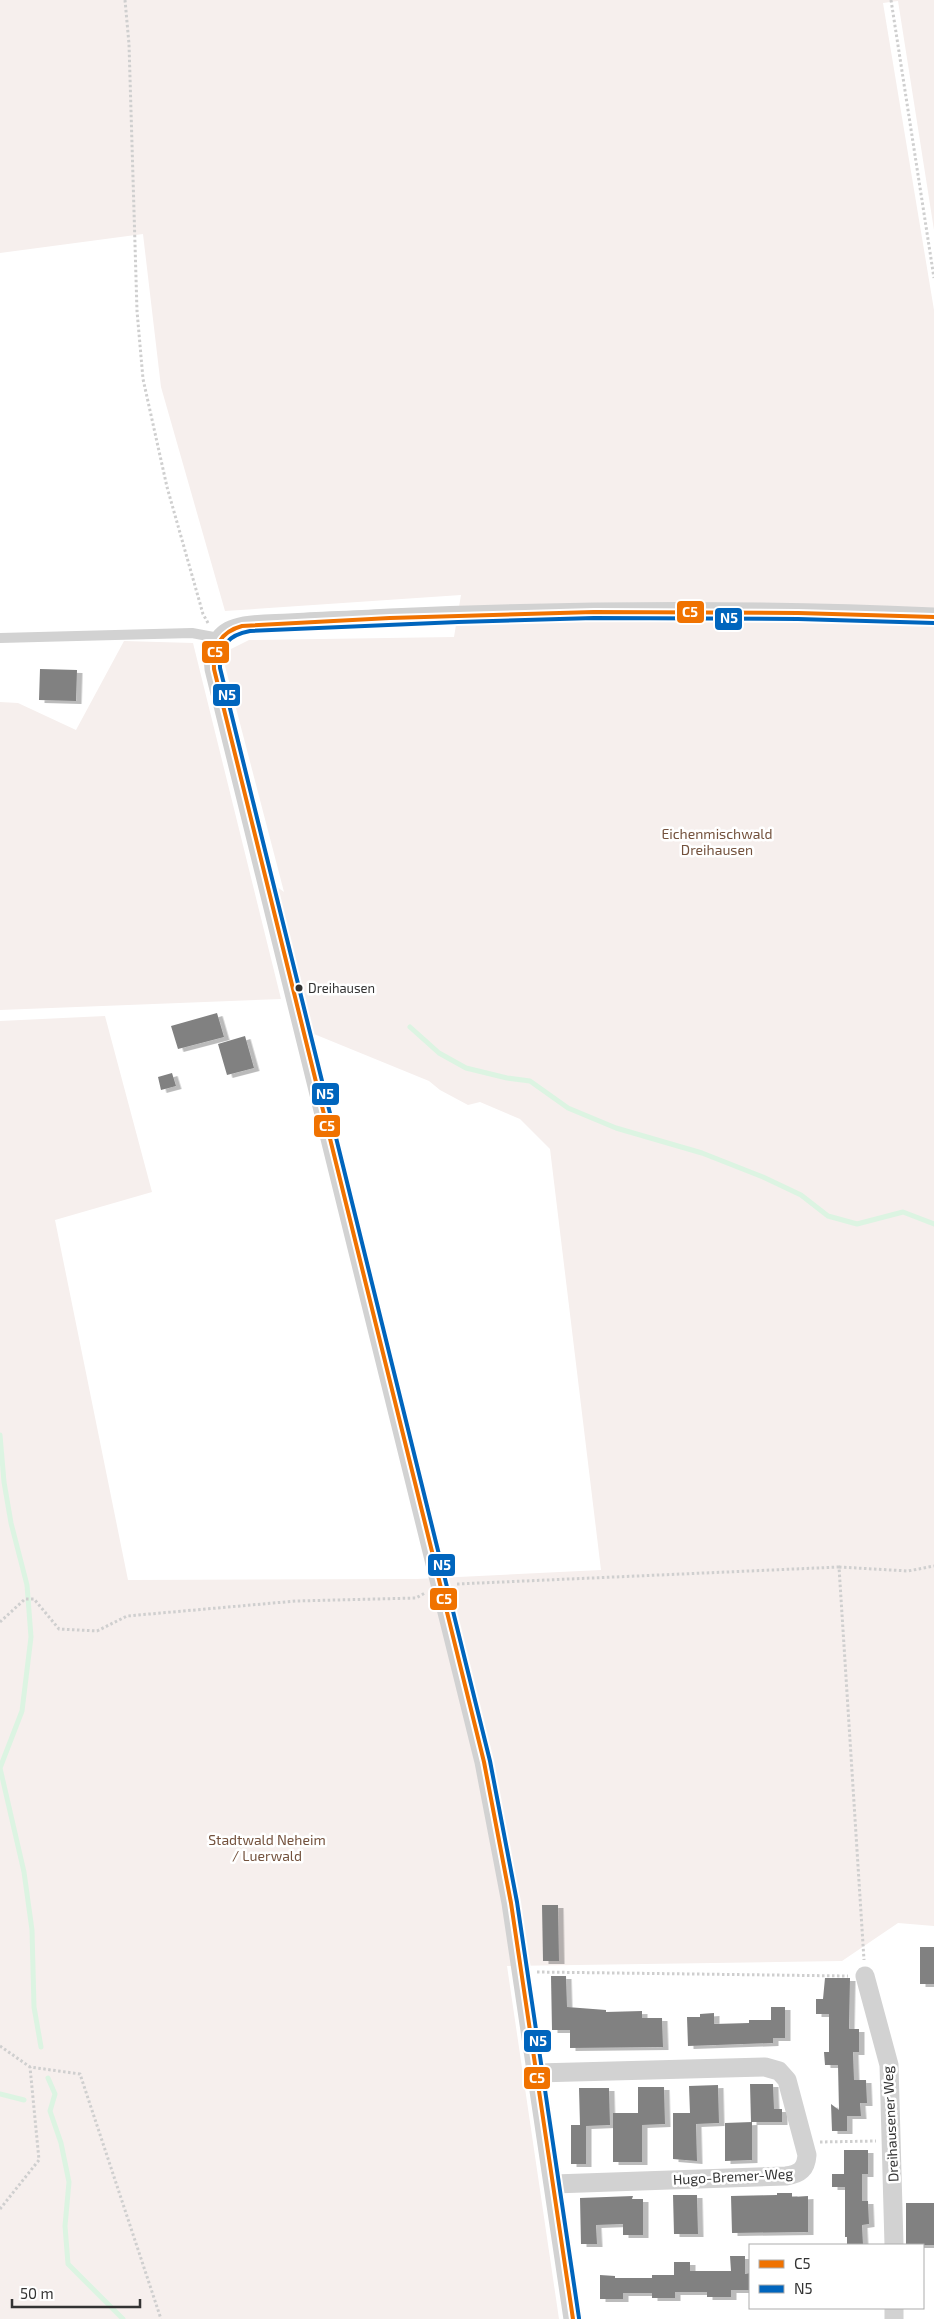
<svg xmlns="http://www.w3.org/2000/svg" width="934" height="2319" viewBox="0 0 934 2319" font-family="'Exo 2',sans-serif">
  <defs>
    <filter id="shadow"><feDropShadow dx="5.5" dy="3" stdDeviation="0" flood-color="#0004"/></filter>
  </defs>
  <rect width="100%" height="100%" fill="#fff"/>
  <path fill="#f6efed" d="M 0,0 L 934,0 L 934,230 L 898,1 L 883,3 L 934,310 L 934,1926 L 898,1923 L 842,1961 L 507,1966 L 559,2319 L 0,2319 L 0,1021 L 105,1016 L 152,1192 L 55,1220 L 128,1580 L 417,1579 L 601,1570 L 550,1149 L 520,1119 L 480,1102 L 468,1105 L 440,1090 L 429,1081 L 314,1034 L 276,886 L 284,892 L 225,666 L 231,649 L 249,640 L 454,637 L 461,595 L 225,611 L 161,387 L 143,234 L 0,253 Z
    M 124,641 L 193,643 L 281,999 L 0,1010 L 0,702 L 18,703 L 76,730 Z"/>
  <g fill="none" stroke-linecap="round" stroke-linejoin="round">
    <path stroke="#dcf4e2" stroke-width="5" d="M 410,1027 L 439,1053 L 466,1068 L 507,1078 L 530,1081 L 568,1108 L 616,1128 L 702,1153 L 763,1177 L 801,1195 L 828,1216 L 857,1224 L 903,1212 L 934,1224
      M 0,1435 L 4,1482 L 11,1523 L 27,1585 L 31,1637 L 22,1711 L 0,1768 L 24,1872 L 32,1930 L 34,2007 L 41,2047
      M 48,2078 L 55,2094 L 50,2111 L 61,2143 L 69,2182 L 65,2226 L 68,2264 L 123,2319
      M 0,2094 L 24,2100"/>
  </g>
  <path fill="#818181" filter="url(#shadow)" d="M 40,669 L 77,670 L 76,701 L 39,700 Z
    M 217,1013 L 224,1037 L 178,1049 L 171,1026 Z
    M 245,1036 L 254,1068 L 227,1075 L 218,1044 Z
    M 172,1073 L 176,1086 L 161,1090 L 158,1077 Z
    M 542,1905 L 558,1905 L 559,1961 L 543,1961 Z
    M 920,1947 L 934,1947 L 934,1984 L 920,1984 Z
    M 551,1976 L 566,1976 L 567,2007 L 606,2010 L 606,2012 L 642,2011 L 642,2018 L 662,2018 L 663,2047 L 570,2048 L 570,2030 L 552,2030 Z
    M 825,1978 L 850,1978 L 849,2029 L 859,2029 L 859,2052 L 853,2052 L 854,2080 L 866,2080 L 867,2103 L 860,2103 L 861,2116 L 847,2116 L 847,2131 L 832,2131 L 831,2104 L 839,2110 L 838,2065 L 825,2065 L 824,2052 L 829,2052 L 829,2014 L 816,2014 L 816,1999 L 823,1999 Z
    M 771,2007 L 785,2007 L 785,2038 L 773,2038 L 773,2043 L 688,2046 L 687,2017 L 700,2017 L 700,2014 L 714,2013 L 714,2024 L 749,2023 L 749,2020 L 771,2020 Z
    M 750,2084 L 773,2084 L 774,2109 L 782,2109 L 782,2122 L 751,2122 Z
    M 718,2085 L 719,2123 L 696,2124 L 697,2161 L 673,2159 L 673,2113 L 690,2113 L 689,2086 Z
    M 638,2087 L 664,2087 L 665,2124 L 642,2125 L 642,2162 L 613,2162 L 613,2113 L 638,2113 Z
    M 579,2088 L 609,2088 L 610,2125 L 586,2126 L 586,2164 L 571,2164 L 571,2125 L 580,2125 Z
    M 752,2122 L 752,2160 L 725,2161 L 725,2123 Z
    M 844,2150 L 868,2150 L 868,2174 L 862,2174 L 862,2201 L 868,2201 L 869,2224 L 862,2225 L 863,2245 L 847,2245 L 847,2237 L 845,2237 L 845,2187 L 832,2187 L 832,2174 L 844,2174 Z
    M 777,2193 L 792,2193 L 792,2197 L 808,2196 L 808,2232 L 732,2233 L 731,2196 L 777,2195 Z
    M 673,2195 L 697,2195 L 698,2234 L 674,2234 Z
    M 633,2196 L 632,2199 L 643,2199 L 643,2235 L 623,2235 L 623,2224 L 596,2225 L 597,2244 L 581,2244 L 580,2198 Z
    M 906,2203 L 934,2203 L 934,2245 L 906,2245 Z
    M 730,2256 L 745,2256 L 745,2274 L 750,2273 L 750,2290 L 731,2290 L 731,2297 L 707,2297 L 707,2292 L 675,2292 L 675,2298 L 652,2298 L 652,2293 L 623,2293 L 623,2299 L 600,2299 L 600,2275 L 615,2276 L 615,2278 L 652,2278 L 652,2275 L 674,2275 L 674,2262 L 690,2262 L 690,2271 L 731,2271 Z"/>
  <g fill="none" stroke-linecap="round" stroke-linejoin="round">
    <path stroke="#cfcfcf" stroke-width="3" stroke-dasharray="2.5 2.5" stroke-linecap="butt" d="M 125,0 L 129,44 L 137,311 L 143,379 L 167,487 L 203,614 L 208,623
      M 891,0 L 934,278
      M 839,1567 L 908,1571 L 934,1566
      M 457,1584 L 839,1567 L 864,1960
      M 0,1622 L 25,1599 L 34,1599 L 59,1629 L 97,1631 L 127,1616 L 296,1601 L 416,1598 L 425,1593
      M 537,1972 L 848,1976
      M 0,2046 L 30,2067 L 80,2074 L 161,2319
      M 820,2142 L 876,2141
      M 0,2209 L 39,2160 L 30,2067"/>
    <path stroke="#d2d2d2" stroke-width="10" d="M 0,638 L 192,633 L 219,638"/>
    <path stroke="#d2d2d2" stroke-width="19" d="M 865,1976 L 889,2065 L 894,2245
      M 537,2073 L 765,2067 L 779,2071 L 787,2080 L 807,2155 C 806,2169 800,2174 786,2176 L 554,2184
      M 894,2308 L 894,2319
      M 573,2319 L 511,1903 L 484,1762 L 214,669 C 212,651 216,634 236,628 C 252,623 272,624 289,623 C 323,621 357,620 390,618 C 570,610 754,609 934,617"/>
    <g stroke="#fff" stroke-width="8">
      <path id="bus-1" d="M 573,2319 L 511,1903 L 484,1762 L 214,669 C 213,647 220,632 242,626 L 390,618 L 594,612 L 798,613 L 934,617"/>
    </g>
    <g stroke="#fff" stroke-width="8">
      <path id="bus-2" d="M 579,2318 L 517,1902 L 490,1761 L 220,668 C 219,646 228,635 250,631 L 458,622 L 594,618 L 798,619 L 934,623"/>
    </g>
    <use href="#bus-1" stroke="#f07200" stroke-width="4"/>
    <use href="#bus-2" stroke="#0065bd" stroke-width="4"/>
  </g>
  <circle fill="#333" stroke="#fff" stroke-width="2" cx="299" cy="988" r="4.5"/>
  <g text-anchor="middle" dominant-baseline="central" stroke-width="5" stroke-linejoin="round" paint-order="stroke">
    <g font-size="13" fill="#333" stroke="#fff" text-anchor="start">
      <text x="308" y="988">Dreihausen</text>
    </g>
    <g font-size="14" fill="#73513c" stroke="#fff">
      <text x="717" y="833">Eichenmischwald<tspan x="717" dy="16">Dreihausen</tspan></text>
      <text x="267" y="1839">Stadtwald Neheim<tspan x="267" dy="16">/ Luerwald</tspan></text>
    </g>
    <g font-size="14" fill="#333" stroke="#fff">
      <text transform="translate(890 2124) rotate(-93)">Dreihausener Weg</text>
      <text transform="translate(733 2176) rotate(-3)">Hugo-Bremer-Weg</text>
    </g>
  </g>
  <g stroke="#fff" stroke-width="2">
    <rect x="676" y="600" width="29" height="24" rx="5" fill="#f07200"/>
    <rect x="714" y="607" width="29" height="24" rx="5" fill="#0065bd"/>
    <rect x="201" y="640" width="29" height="24" rx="5" fill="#f07200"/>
    <rect x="212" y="683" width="29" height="24" rx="5" fill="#0065bd"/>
    <rect x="311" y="1082" width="29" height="24" rx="5" fill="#0065bd"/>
    <rect x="313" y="1114" width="28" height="24" rx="5" fill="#f07200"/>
    <rect x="427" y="1553" width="29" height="24" rx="5" fill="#0065bd"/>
    <rect x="429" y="1587" width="29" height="24" rx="5" fill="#f07200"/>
    <rect x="523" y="2029" width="29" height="24" rx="5" fill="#0065bd"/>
    <rect x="523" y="2066" width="28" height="24" rx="5" fill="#f07200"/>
  </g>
  <g font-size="14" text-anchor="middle" font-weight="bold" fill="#fff">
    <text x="690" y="617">C5</text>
    <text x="729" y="623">N5</text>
    <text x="215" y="657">C5</text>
    <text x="227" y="700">N5</text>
    <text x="325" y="1099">N5</text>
    <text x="327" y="1131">C5</text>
    <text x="442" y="1570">N5</text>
    <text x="444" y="1604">C5</text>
    <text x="538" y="2046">N5</text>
    <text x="537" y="2083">C5</text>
  </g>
  <rect x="749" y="2244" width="175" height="65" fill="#ffffff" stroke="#adadad"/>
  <rect x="759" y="2260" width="25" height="8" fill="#f07200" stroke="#adadad"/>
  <text x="794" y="2269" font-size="15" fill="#333333">C5</text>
  <rect x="759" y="2285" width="25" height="8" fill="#0065bd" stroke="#adadad"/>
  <text x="794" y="2294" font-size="15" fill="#333333">N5</text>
  <path d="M12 2299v8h128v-8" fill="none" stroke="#333333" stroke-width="2.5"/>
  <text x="20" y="2299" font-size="15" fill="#333333" stroke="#ffffff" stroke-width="4" paint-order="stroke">50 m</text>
</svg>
